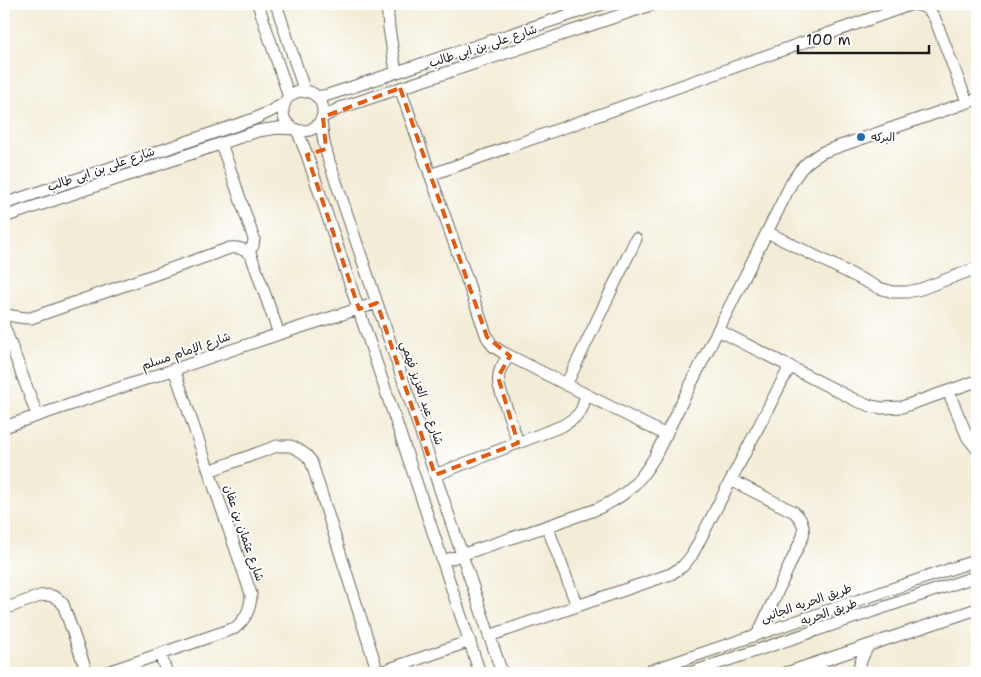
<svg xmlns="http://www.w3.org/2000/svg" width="981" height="677" viewBox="0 0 981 677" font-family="'Shantell Sans','Playpen Sans Arabic',sans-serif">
  <rect width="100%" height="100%" fill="#fff"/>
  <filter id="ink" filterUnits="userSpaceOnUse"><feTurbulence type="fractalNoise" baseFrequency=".02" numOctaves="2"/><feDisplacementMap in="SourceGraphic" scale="10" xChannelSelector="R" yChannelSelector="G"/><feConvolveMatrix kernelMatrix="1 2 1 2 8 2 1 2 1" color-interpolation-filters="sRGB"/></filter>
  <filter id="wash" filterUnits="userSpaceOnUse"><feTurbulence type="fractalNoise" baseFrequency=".0096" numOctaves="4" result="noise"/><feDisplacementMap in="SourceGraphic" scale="20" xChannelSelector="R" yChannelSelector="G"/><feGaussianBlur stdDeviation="1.12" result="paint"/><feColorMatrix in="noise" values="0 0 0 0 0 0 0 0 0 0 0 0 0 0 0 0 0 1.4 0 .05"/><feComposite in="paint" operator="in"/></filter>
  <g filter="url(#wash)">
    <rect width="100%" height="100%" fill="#f3ecd7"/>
  </g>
  <g filter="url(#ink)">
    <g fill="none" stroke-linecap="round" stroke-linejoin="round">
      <g stroke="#67655d" stroke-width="13">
        <path id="minor" d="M 258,4 L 289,97
          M 276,4 L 305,92
          M 387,4 L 389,28 L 396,72
          M 400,88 L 487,337 L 493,346 L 502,352 L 666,435
          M283 111a20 20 0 1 1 40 0a20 20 0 1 1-40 0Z
          M 317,97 L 328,95 L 602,4
          M 323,117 L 340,108 L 654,4
          M 321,121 L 324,143 L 329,161 L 502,673
          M 297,130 L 307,155 L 480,673
          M 221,143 L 254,239 L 253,246 L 247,251
          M 430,175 L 912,4 C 923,5 930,9 935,19 L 967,102
          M 4,204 L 254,119 L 269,112 L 285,103
          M 4,217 L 258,131 L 278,128 L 295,129
          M 767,232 L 879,288 L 893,292 L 907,292 L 921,289 L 977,268
          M 4,315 C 14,315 21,319 31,318 L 230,248 C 239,247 245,249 251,255 L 279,334
          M 4,326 L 37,415
          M 718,330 L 857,401 L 871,406 L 882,408 L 902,407 L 977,381
          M 510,356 C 501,365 497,373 499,386 L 518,443
          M 566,385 L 636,239
          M 948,391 L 968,438 L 977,449
          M 4,427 L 279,334 L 377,303
          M 209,471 L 277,446 L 291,446 L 299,450 L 306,455 L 311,461 L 375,663 L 375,673
          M 435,475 L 562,426 C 577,417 584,413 585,394
          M 731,480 L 794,512 C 802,519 805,526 803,536 L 758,634
          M 547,526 L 577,606
          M 443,561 L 592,511 C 622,499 638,485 654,458 L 791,184 C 800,168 807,161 823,152 L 977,99
          M 4,609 L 40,596 C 50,594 56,596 63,604 L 87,673
          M 489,636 L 671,574 L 683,566 L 692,555 L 790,366
          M 160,654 L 167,673
          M 808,667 L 819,668 L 832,673
          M 105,673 L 235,628 C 246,619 251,609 251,594 L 174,369
          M 378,673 L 470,641
          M 644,673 L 977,560
          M 690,673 L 977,576
          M 786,673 L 977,609
          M 858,673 C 859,663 863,655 868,646"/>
      </g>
      <use href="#minor" stroke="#fff" stroke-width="11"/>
    </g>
  </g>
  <path fill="none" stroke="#e8590c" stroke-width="4" stroke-dasharray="10 6" stroke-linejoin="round" d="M 400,88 L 487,337 L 510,356 L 498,377 L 518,443 L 435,475 L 377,303 L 359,309 L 307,155 L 326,149 L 323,117 Z"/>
  <circle fill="#1f6fb2" stroke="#fff" stroke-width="2" cx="861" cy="137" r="5"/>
  <g text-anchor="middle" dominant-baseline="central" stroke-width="4" stroke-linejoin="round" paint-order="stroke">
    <g font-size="12" fill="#1c1c1c" stroke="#fff">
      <text transform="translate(483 46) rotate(-18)">شارع على بن ابى طالب</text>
      <text transform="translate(101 169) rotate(-19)">شارع على بن ابى طالب</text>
      <text transform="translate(186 351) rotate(-19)">شارع الإمام مسلم</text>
      <text transform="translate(422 393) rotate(71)">شارع عبد العزيز فهمي</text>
      <text transform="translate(244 533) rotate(71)">شارع عثمان بن عفان</text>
      <text transform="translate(806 603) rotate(-19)">طريق الحريه الجانبى</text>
      <text transform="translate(829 612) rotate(-19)">طريق الحريه</text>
    </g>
    <g font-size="12" fill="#1c1c1c" stroke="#fff" text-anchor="start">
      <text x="871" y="137">البركه</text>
    </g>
  </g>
  <rect width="981" height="677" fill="none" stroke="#fff" stroke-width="20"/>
  <path d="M798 45v8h131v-8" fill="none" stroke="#1c1c1c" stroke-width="2.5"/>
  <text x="806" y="45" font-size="15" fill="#1c1c1c" stroke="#ffffff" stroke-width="4" paint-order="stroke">100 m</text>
</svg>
